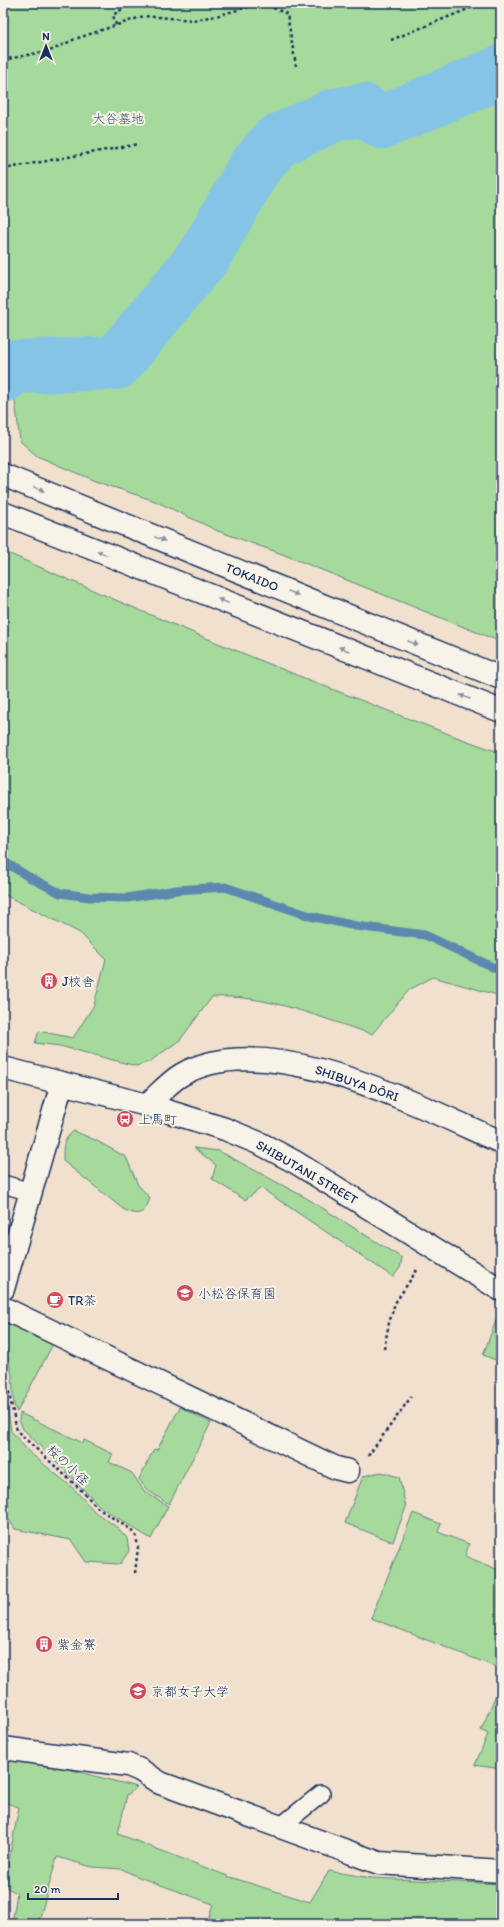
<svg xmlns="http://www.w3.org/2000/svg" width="504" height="1927" viewBox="0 0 504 1927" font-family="Itim,'Klee One',sans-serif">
  <rect width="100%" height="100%" fill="#f0e0cd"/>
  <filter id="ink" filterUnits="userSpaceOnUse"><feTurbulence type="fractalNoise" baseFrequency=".025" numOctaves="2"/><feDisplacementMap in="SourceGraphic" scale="8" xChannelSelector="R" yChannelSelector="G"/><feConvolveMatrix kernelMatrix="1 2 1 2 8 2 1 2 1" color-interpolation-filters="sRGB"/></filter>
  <g filter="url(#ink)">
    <path fill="#a5da9c" stroke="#60847d" d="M 3,3 L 501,3 L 501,642 L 282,554 L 218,531 L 155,501 L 95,481 L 37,456 L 20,441 L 14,393 L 25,371 L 40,363 L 3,361 Z
      M 3,551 C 114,600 225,647 337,691 C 392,712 446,734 501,753 L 501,996 L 433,977 L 409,990 L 372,1034 C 320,1018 267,994 212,997 L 180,1040 L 149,1062 L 136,1066 L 60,1046 L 35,1043 L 39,1031 L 73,1038 L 94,1005 L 106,959 L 80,933 L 3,894 Z
      M 74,1131 L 95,1140 L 126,1157 L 138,1185 L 150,1198 C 144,1215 139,1217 123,1209 L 63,1161 C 63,1147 62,1140 74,1131 Z
      M 194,1148 L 219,1151 L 308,1199 L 402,1258 L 400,1268 L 393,1277 L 261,1188 L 245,1200 L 212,1179 L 216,1165 Z
      M 497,1318 L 501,1320 L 501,1362 L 483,1355 Z
      M 3,1323 L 10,1323 L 53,1344 L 17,1412 C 11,1402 14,1388 12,1376 C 9,1358 3,1341 3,1323 Z
      M 3,1374 L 11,1431 L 29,1452 L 74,1489 L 95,1512 L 118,1528 L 127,1538 L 129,1551 L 120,1564 L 86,1562 L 71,1540 L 15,1529 L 8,1518 L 3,1517 Z
      M 180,1407 L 211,1423 L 169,1504 L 147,1490 L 139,1479 L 154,1449 L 157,1450 Z
      M 20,1413 L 83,1443 L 84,1440 L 113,1454 L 109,1462 L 132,1473 L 145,1492 L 168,1506 L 151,1539 L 102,1508 L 23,1429 L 19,1420 Z
      M 381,1472 L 399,1477 L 406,1507 L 393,1542 L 345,1523 L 363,1476 Z
      M 413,1513 L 441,1524 L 438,1532 L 469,1544 L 465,1556 L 501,1571 L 501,1669 L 371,1618 Z
      M 501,1683 L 501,1769 L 475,1765 L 488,1734 L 481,1730 Z
      M 3,1760 L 60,1767 L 137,1787 L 127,1795 L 118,1834 L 230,1877 L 310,1902 L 329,1871 L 372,1878 L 501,1884 L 501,1924 L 207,1924 L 213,1904 L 136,1876 L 122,1869 L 92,1867 L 57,1857 L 39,1921 L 41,1924 L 12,1924 L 17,1893 L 7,1888 L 9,1859 L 19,1807 L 3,1802 Z"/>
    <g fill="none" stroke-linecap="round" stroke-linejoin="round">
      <path stroke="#5b88b0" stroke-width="9" d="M 3,861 L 29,877 L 60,893 L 89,897 L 127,898 L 177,890 L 225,887 L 310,916 L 356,926 L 425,935 L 501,971"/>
      <path stroke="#86c4e6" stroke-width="54" d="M 3,376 L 13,367 L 116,363 L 205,255 L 254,168 L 277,141 L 334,115 L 363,110 L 382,122 L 501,72"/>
      <g stroke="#1b2f5e" stroke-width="20">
        <path id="service" d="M 3,1184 L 31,1192
          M 280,1827 L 321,1794"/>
      </g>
      <g stroke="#1b2f5e" stroke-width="25">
        <path id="minor" d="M 147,1105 C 158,1095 168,1083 181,1075 C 266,1025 421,1107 501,1142
          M 3,1289 L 62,1083
          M 3,1308 L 336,1468 L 348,1471
          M 3,1748 L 128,1765 L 140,1770 L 160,1783 L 379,1863 L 501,1871"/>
      </g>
      <g stroke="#1b2f5e" stroke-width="25">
        <path id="secondary" d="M 3,1068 L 147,1105 L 225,1129 L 261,1144 L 295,1162 L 501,1290"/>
      </g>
      <g stroke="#1b2f5e" stroke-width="25">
        <path id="trunk" d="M 3,475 L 501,678
          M 3,513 L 501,711"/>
      </g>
      <path stroke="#1b2f5e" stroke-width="2.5" stroke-dasharray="3 3" stroke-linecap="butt" d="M 262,3 L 287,14 L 296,66
        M 116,25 L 113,15 L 132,3
        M 391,40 L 483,3
        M 3,60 L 52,50 L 75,39 L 144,16 L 193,20 L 216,16 L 262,3
        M 3,169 L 139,144
        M 384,1349 L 389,1323 L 395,1303 L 417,1270
        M 3,1356 L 10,1398 L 17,1431 L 83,1492 L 99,1509 L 130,1529 L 136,1536 L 138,1548 L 135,1573
        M 368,1456 L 411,1397"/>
      <use href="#service" stroke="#f7f3e8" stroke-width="17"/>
      <use href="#minor" stroke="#f7f3e8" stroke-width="22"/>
      <use href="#secondary" stroke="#f7f3e8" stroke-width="22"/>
      <use href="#trunk" stroke="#f7f3e8" stroke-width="22"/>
    </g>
    <defs><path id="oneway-solid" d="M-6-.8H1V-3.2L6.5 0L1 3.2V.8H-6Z"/></defs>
    <g fill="#8991a3">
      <use href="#oneway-solid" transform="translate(39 489) rotate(22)"/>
      <use href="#oneway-solid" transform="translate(160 539) rotate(22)"/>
      <use href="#oneway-solid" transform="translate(102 553) rotate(-158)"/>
      <use href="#oneway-solid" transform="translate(293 593) rotate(22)"/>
      <use href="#oneway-solid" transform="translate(223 601) rotate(-158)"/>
      <use href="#oneway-solid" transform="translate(413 643) rotate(22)"/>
      <use href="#oneway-solid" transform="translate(344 649) rotate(-158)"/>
      <use href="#oneway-solid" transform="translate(465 697) rotate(-158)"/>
    </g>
  </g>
  <defs>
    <g id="building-disc" transform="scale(0.9)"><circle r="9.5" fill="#d1495b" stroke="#f7f3e8"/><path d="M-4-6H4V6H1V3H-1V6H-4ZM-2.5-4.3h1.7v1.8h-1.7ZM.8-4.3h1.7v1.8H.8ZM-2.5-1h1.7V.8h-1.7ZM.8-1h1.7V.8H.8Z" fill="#fff"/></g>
    <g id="bus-disc" transform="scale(0.9)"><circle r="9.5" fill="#d1495b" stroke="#f7f3e8"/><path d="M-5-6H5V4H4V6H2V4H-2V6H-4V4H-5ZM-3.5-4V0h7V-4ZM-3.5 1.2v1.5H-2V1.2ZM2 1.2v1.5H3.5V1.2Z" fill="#fff"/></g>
    <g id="school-disc" transform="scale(0.9)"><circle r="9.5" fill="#d1495b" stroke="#f7f3e8"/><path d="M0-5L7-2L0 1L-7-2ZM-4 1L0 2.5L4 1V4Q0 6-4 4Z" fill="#fff"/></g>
    <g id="cafe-disc" transform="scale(0.9)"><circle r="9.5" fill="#d1495b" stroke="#f7f3e8"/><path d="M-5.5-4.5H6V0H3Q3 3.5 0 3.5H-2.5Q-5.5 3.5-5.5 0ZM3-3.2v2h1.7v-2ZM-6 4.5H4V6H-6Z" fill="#fff"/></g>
    <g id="university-disc" transform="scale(0.9)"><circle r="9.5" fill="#d1495b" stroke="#f7f3e8"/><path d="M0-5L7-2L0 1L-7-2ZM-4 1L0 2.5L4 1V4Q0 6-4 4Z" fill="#fff"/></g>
  </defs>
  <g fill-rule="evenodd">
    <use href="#building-disc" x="49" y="981"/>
    <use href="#bus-disc" x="125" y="1119"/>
    <use href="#school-disc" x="185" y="1293"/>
    <use href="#cafe-disc" x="55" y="1300"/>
    <use href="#building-disc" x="44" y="1644"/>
    <use href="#university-disc" x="138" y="1691"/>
  </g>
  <g text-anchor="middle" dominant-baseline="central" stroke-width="4" stroke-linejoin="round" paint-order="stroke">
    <g font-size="13" fill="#3e5a6e" stroke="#f7f3e8">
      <text x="118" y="118">大谷墓地</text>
    </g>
    <g font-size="13" fill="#1b2f5e" stroke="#f7f3e8">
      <text transform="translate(252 577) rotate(22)">TOKAIDO</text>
      <text transform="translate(357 1083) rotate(19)">SHIBUYA DŌRI</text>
      <text transform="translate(307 1172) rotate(30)">SHIBUTANI STREET</text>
      <text transform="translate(68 1465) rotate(43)">桜の小径</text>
    </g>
    <g font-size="13" fill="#1b2f5e" stroke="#f7f3e8" text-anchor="start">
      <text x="62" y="981">J校舎</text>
      <text x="138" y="1119">上馬町</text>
      <text x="198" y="1293">小松谷保育園</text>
      <text x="68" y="1300">TR茶</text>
      <text x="57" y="1644">紫金寮</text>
      <text x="151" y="1691">京都女子大学</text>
    </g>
  </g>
  <rect width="504" height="1927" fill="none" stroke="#f7f3e8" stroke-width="16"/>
  <rect x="8" y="8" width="488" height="1911" fill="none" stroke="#1b2f5e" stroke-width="1.5" filter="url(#ink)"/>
  <g transform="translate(46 46)" stroke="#f7f3e8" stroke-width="3" paint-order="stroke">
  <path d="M0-3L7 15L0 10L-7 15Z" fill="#1b2f5e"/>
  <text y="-6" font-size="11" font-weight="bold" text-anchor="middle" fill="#1b2f5e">N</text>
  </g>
  <path d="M28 1893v6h90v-6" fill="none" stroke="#1b2f5e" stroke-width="2"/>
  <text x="34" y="1893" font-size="12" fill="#1b2f5e" stroke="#f7f3e8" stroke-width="3" paint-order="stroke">20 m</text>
</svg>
